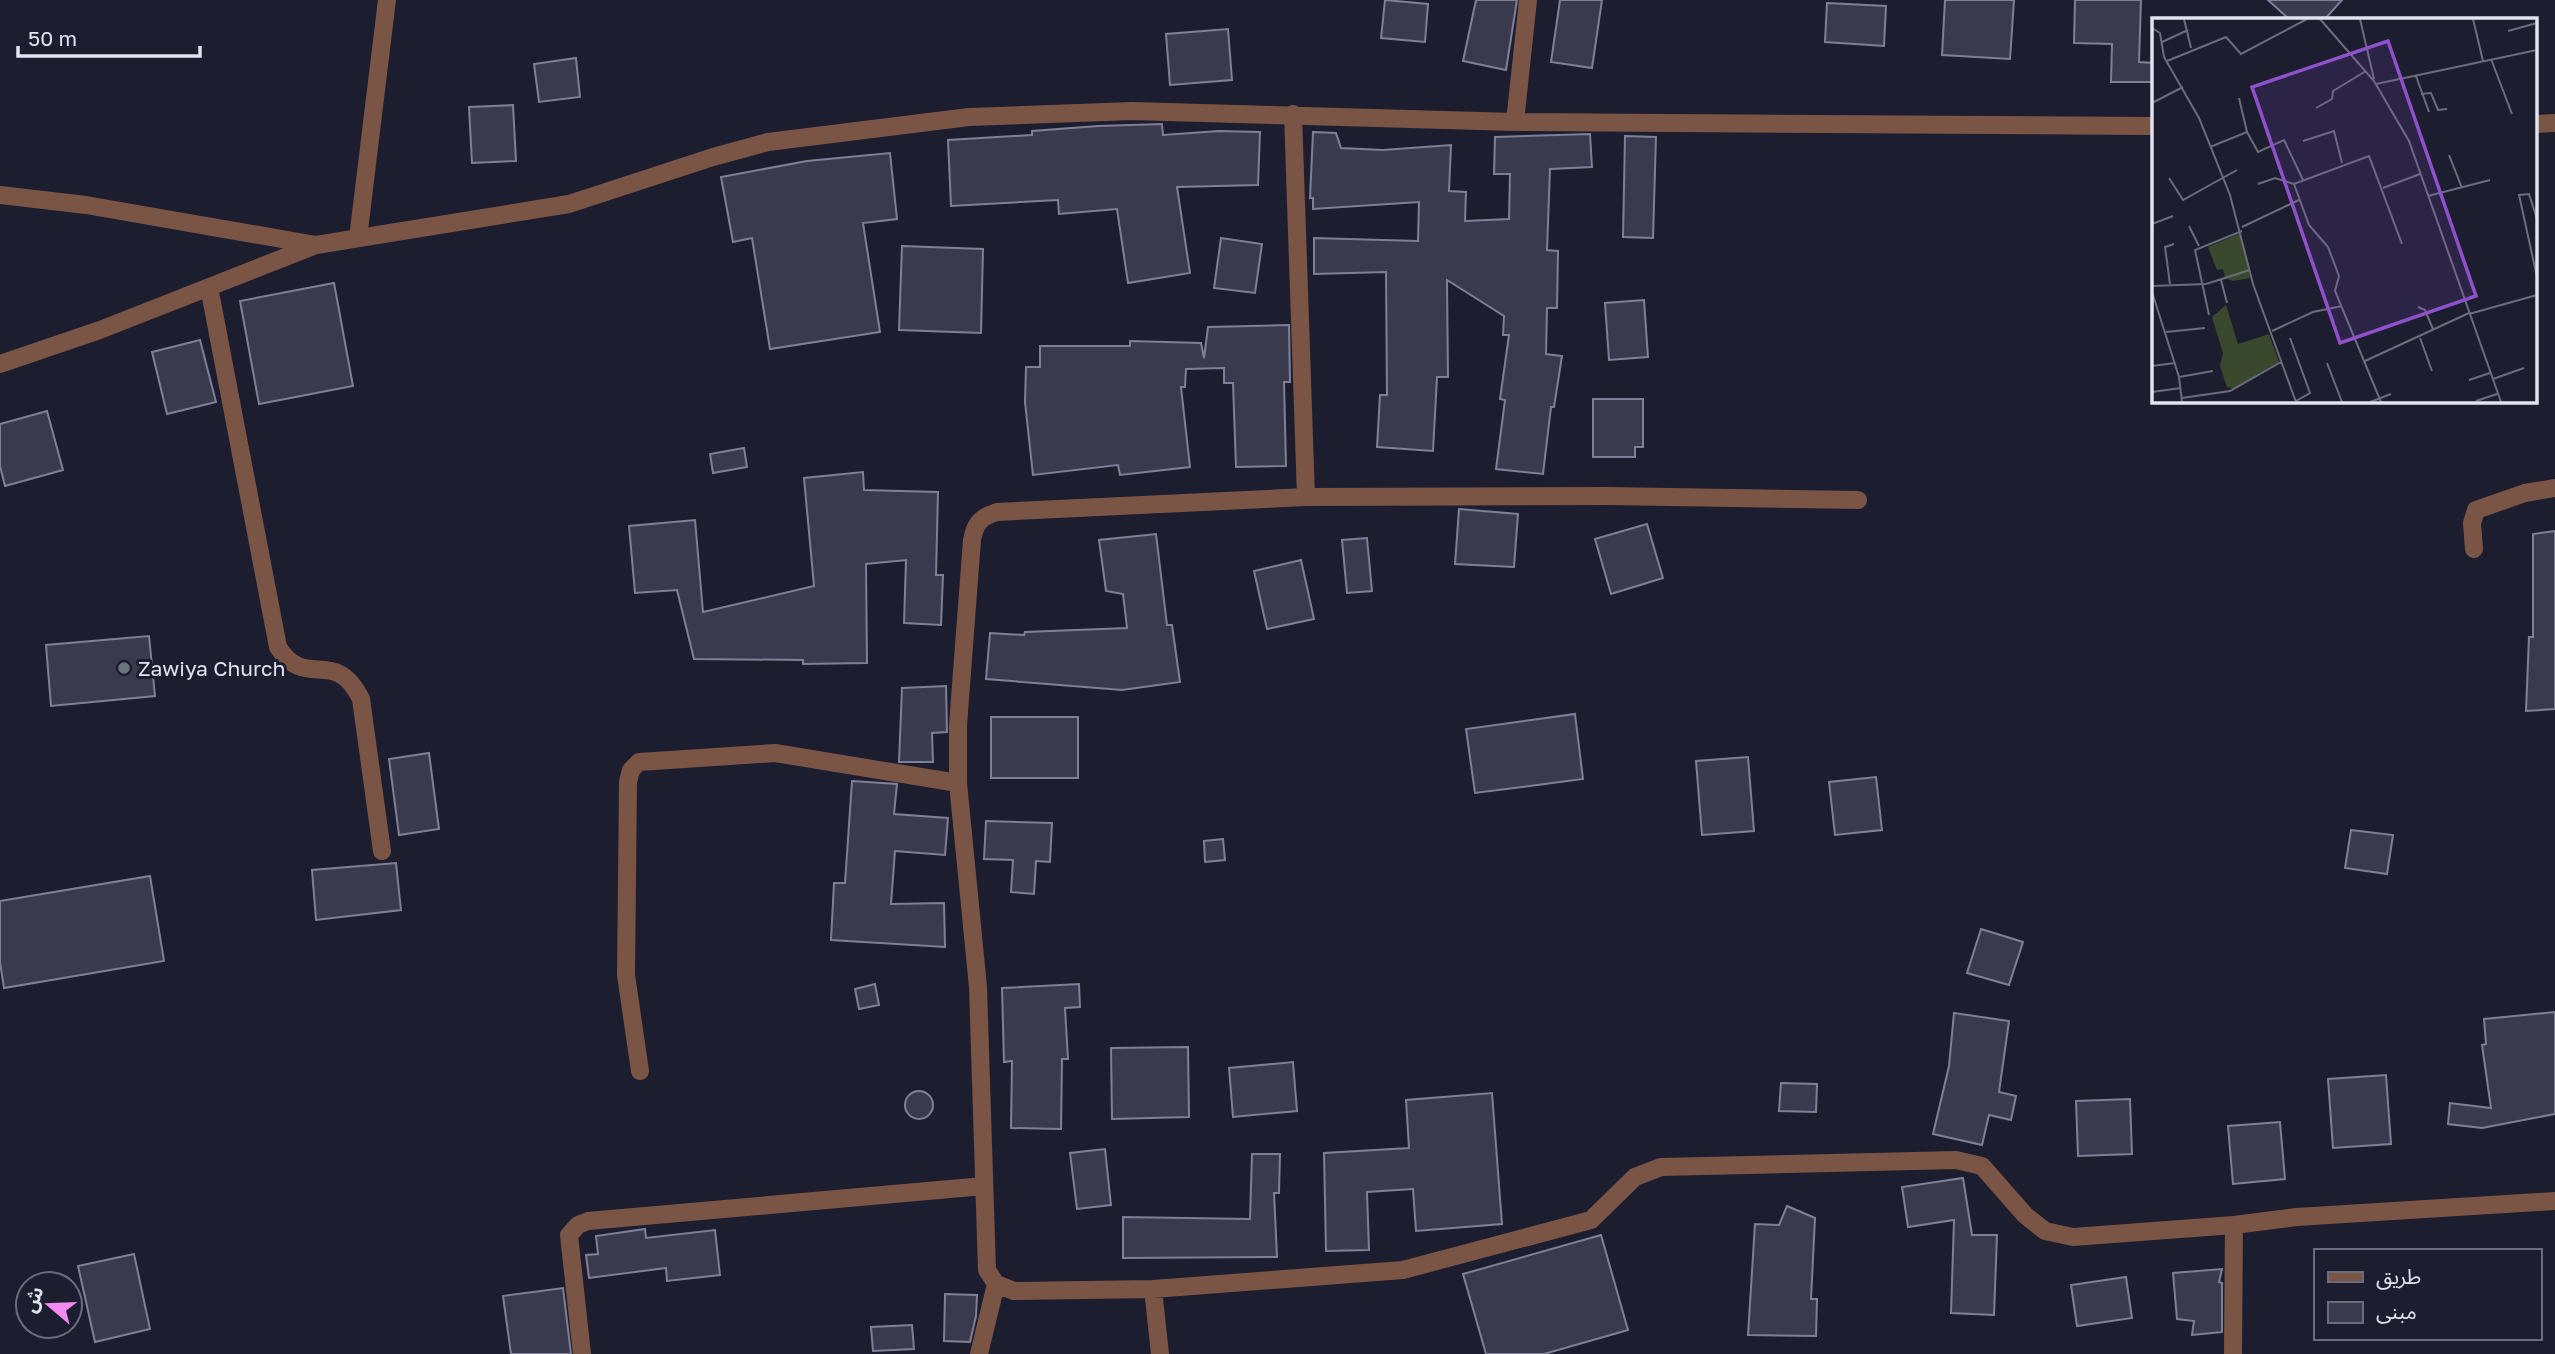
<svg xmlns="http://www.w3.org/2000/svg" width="2555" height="1354" viewBox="0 0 2555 1354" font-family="'Golos Text','Noto Sans Arabic',sans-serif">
  <rect width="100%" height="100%" fill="#1c1d2f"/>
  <path fill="#3a3a4f" stroke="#7f8097" stroke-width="2" d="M 1385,0 L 1428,4 L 1425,42 L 1381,38 Z
    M 1476,0 L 1517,0 L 1506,70 L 1463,61 Z
    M 1560,0 L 1602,0 L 1592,68 L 1551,62 Z
    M 1945,0 L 2014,0 L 2010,59 L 1942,55 Z
    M 2075,0 L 2141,0 L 2139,62 L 2154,63 L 2154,82 L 2111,82 L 2112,44 L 2074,43 Z
    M 2268,0 L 2342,0 L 2325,19 L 2289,19 Z
    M 1827,3 L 1886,6 L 1884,46 L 1825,42 Z
    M 1228,29 L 1232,80 L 1170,85 L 1166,34 Z
    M 576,58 L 580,97 L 539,102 L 534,64 Z
    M 513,105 L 516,161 L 472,163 L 469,107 Z
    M 1162,124 L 1163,135 L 1219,131 L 1260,132 L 1258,185 L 1177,187 L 1190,273 L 1128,283 L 1117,209 L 1059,214 L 1058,200 L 951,206 L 948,140 L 1032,135 L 1032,131 L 1098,126 Z
    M 1313,132 L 1336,133 L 1341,148 L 1383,150 L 1451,145 L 1449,191 L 1466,192 L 1465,221 L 1509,219 L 1510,174 L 1494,174 L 1495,137 L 1590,134 L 1592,167 L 1550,169 L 1547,250 L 1558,251 L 1557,308 L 1547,308 L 1546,354 L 1562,356 L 1554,407 L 1551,407 L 1543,474 L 1496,469 L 1505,400 L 1500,399 L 1509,335 L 1503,335 L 1504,316 L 1447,280 L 1448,377 L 1437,377 L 1433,451 L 1377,447 L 1380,395 L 1387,395 L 1386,272 L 1314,274 L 1314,238 L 1418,241 L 1419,202 L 1313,209 L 1313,198 L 1310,198 Z
    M 1625,136 L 1656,137 L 1653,238 L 1623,237 Z
    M 890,153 L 897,219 L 863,223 L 880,332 L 770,349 L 752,238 L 733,242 L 721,177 L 807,161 Z
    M 1221,238 L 1262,244 L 1255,293 L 1214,288 Z
    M 902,246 L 983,249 L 981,333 L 899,330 Z
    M 334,283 L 353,386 L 259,404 L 240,301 Z
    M 1644,300 L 1648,357 L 1609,360 L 1605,303 Z
    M 1289,325 L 1290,382 L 1284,382 L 1286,466 L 1236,467 L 1233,383 L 1224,383 L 1224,368 L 1186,369 L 1185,387 L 1181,387 L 1190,467 L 1120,475 L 1118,465 L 1033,475 L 1025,402 L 1026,367 L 1040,367 L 1040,346 L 1130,346 L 1130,341 L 1201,343 L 1204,358 L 1208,327 Z
    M 200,340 L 216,402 L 167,414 L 152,352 Z
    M 1593,399 L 1643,399 L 1643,447 L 1635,447 L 1635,457 L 1593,457 Z
    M 47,411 L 63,470 L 5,486 L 0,466 L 0,424 Z
    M 744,448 L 747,467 L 713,473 L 710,454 Z
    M 863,472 L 864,490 L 938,492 L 936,575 L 943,575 L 941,625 L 904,623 L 906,560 L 866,564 L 867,663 L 803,664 L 803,660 L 694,659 L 677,590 L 635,593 L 629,526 L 695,520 L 703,612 L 814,586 L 804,478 Z
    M 1459,509 L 1518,514 L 1514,567 L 1455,564 Z
    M 1647,524 L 1663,578 L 1611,594 L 1595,539 Z
    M 2555,531 L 2555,709 L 2526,711 L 2529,637 L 2533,637 L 2533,534 Z
    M 1156,534 L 1167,625 L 1172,625 L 1180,682 L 1122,690 L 986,679 L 990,633 L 1024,635 L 1025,632 L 1127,628 L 1123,594 L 1106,591 L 1099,540 Z
    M 1367,538 L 1372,591 L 1347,593 L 1342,540 Z
    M 1301,560 L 1314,619 L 1267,629 L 1254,571 Z
    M 149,636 L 155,696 L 51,706 L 46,645 Z
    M 946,686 L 947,732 L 932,733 L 933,762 L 899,762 L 902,688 Z
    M 1575,714 L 1583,779 L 1475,793 L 1466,729 Z
    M 991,717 L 1078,717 L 1078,778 L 991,778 Z
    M 429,753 L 439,829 L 399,835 L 389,759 Z
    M 1748,757 L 1754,831 L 1702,835 L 1696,761 Z
    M 1876,777 L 1882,830 L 1835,835 L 1829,782 Z
    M 852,781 L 897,784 L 894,814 L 948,818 L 945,855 L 895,851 L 891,904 L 944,903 L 945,947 L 831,940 L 834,883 L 845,883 Z
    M 986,821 L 1052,823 L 1050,862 L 1036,861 L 1034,894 L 1011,892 L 1013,860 L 984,859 Z
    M 2351,830 L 2393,835 L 2387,874 L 2345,868 Z
    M 1223,839 L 1225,860 L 1205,862 L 1204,841 Z
    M 396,863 L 401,910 L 316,920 L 312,870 Z
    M 150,876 L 164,961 L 4,988 L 0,962 L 0,901 Z
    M 1981,929 L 2023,942 L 2009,985 L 1967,973 Z
    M 875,984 L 879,1005 L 859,1009 L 855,989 Z
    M 1079,984 L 1080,1007 L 1065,1008 L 1068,1059 L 1062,1059 L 1061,1129 L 1011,1128 L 1012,1061 L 1004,1062 L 1002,988 Z
    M 2555,1012 L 2555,1114 L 2482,1128 L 2448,1124 L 2450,1103 L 2491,1108 L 2482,1045 L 2486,1044 L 2484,1019 Z
    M 1954,1013 L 2009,1021 L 1999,1092 L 2016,1096 L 2011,1120 L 1989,1115 L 1982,1145 L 1933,1134 L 1949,1066 Z
    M 1188,1047 L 1189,1117 L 1112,1119 L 1111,1048 Z
    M 1293,1062 L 1297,1111 L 1233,1117 L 1229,1068 Z
    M 2386,1075 L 2391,1144 L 2333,1148 L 2328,1079 Z
    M 1781,1083 L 1817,1084 L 1816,1112 L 1779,1111 Z
    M905 1105a14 14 0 1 1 28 0a14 14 0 1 1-28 0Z
    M 1492,1093 L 1502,1224 L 1416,1231 L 1413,1189 L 1367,1192 L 1369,1250 L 1326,1251 L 1324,1153 L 1409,1148 L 1406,1100 Z
    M 2130,1099 L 2132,1154 L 2078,1156 L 2076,1101 Z
    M 2280,1122 L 2285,1179 L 2233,1184 L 2228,1126 Z
    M 1105,1149 L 1111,1205 L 1077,1209 L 1070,1153 Z
    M 1252,1154 L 1280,1154 L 1279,1193 L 1274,1193 L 1277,1257 L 1123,1258 L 1123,1217 L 1250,1219 Z
    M 1963,1178 L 1972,1235 L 1997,1235 L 1994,1315 L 1951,1313 L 1954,1220 L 1908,1227 L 1902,1187 Z
    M 1787,1206 L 1815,1218 L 1811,1299 L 1817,1299 L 1816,1336 L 1748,1335 L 1755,1224 L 1779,1225 Z
    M 645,1229 L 646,1238 L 715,1230 L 720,1275 L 667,1281 L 666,1268 L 589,1278 L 586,1255 L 598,1254 L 596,1236 Z
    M 1601,1235 L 1628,1330 L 1544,1354 L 1486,1354 L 1463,1274 Z
    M 134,1254 L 150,1329 L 95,1342 L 78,1266 Z
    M 2222,1269 L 2219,1282 L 2222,1283 L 2222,1332 L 2192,1335 L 2194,1321 L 2177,1319 L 2173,1273 Z
    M 2126,1277 L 2132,1318 L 2077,1326 L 2071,1285 Z
    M 563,1288 L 571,1354 L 511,1354 L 503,1296 Z
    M 945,1294 L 977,1295 L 976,1316 L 970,1342 L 944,1341 Z
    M 912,1325 L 914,1349 L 873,1351 L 871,1327 Z"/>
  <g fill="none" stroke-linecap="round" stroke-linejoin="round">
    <path stroke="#7a5445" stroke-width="18" d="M 1293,114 L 1306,497
      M 1515,122 L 1528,0
      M 2536,124 L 2555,123
      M 0,195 L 86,205 L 316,245
      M 358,238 L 387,0
      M 209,287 L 278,647 C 306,692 334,645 361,699 L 382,851
      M 0,364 L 100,330 L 316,245 L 569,204 L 713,157 L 768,142 L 969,117 L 1132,111 L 1515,122 L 2154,126
      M 1858,500 L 1608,496 L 1306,497 L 997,512 C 981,517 975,523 972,540 L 958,725 L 958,783 L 978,987 L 987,1270 L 996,1284 L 1014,1291 L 1153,1289 L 1403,1270 L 1591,1220 L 1635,1177 L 1661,1167 L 1956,1160 L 1982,1166 L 2025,1215 L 2045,1231 L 2073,1237 L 2234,1225 L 2297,1217 L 2555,1201
      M 2474,549 L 2472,523 L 2476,510 L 2525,493 L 2555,488
      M 640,1071 L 626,975 L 628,782 L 631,770 L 639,762 L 775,753 L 958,783
      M 1153,1289 L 1160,1354
      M 582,1354 L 569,1235 L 578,1225 L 588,1221 L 984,1186
      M 979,1354 L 996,1284
      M 2233,1354 L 2234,1225"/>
  </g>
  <circle fill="#6b7280" stroke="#1c1d2f" stroke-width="2.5" cx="124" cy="668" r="7"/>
  <g text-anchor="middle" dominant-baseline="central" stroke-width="6" stroke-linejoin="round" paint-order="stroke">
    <g font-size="21" fill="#e1e3f0" stroke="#1c1d2f" text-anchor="start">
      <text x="138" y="668">Zawiya Church</text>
    </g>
  </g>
  <g transform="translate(2152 18)">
    <rect width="385" height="385" fill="#1c1d2f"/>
    <path d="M 89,215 L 98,260 L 81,263 L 73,260 L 71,251 L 65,252 L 56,229 ZM 74,287 L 86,326 L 117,316 L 127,344 L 81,371 L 75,369 L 68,348 L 71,335 L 60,299 Z" fill="#3a492d"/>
    <path fill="none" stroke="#6b6c7c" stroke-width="2" d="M 32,1 L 39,30M 168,1 L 222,63 L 257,123 L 349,384M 208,1 L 222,61M 321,1 L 331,43M 0,10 L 8,15 L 12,39 L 47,100 L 78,177 L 101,266 L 144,384M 356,13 L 385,5M 10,24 L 36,12M 339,41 L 360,96M 15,43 L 74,19 L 89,36 L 155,1M 264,58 L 277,94M 224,66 L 385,32M 269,76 L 279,75 L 286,92 L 295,91M 87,80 L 95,114M 0,85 L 31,69M 164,90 L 180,81 L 181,73 L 214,53M 151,123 L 182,113 L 190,145M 58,129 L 95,114 L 106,134 L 132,122 L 151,162M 297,137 L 310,170M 17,160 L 31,182 L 85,152M 106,166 L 123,160 L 142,166 L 217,138 L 250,226M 142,166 L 157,207 L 176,229 L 187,258 L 183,273 L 229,384M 231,170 L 268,156M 276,178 L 338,162M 385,201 L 377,176 L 367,177 L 385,259M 0,206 L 21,198M 37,208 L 47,228M 90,209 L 147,182M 69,262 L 75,285M 18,266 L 13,229 L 22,226M 0,268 L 54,266 L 98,252M 0,274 L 27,359 L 30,384M 266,289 L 273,292 L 281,311M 317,296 L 385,277M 57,297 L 43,232 L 90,213M 120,313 L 161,294 L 190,288M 14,314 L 53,310M 138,320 L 158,375 L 144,383M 268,320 L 280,353M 213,343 L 317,295M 175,345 L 190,384M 0,348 L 23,345M 27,359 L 61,353M 341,361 L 372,350M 317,362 L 338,355M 0,374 L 29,370M 30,380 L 78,373 L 129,344M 324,383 L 345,376M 218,384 L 239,376"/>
    <path fill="#8f51c9" fill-opacity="0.15" stroke="#8f51c9" stroke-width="3.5" d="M 236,23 L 324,278 L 188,325 L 100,69 Z"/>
    <rect width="385" height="385" fill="none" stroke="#e1e3f0" stroke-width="3.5"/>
  </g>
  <rect x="2314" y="1249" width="228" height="91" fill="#1c1d2f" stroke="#6b6c7c" stroke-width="2"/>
  <rect x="2328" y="1272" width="35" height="10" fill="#7a5445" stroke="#6b6c7c" stroke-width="2"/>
  <text x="2376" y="1284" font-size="21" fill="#e1e3f0">طريق</text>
  <rect x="2328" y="1302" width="35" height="21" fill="#3a3a4f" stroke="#6b6c7c" stroke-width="2"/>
  <text x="2376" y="1319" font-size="21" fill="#e1e3f0">مبنى</text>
  <g transform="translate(49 1305) rotate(289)"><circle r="33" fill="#1c1d2f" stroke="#6b6c7c" stroke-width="2"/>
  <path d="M0-5L12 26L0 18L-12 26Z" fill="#f28af2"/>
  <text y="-10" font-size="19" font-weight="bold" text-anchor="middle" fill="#e1e3f0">ش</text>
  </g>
  <path d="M18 46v10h182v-10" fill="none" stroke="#e1e3f0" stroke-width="3.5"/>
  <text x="28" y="46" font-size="21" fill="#e1e3f0" stroke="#1c1d2f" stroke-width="5" paint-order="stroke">50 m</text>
</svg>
